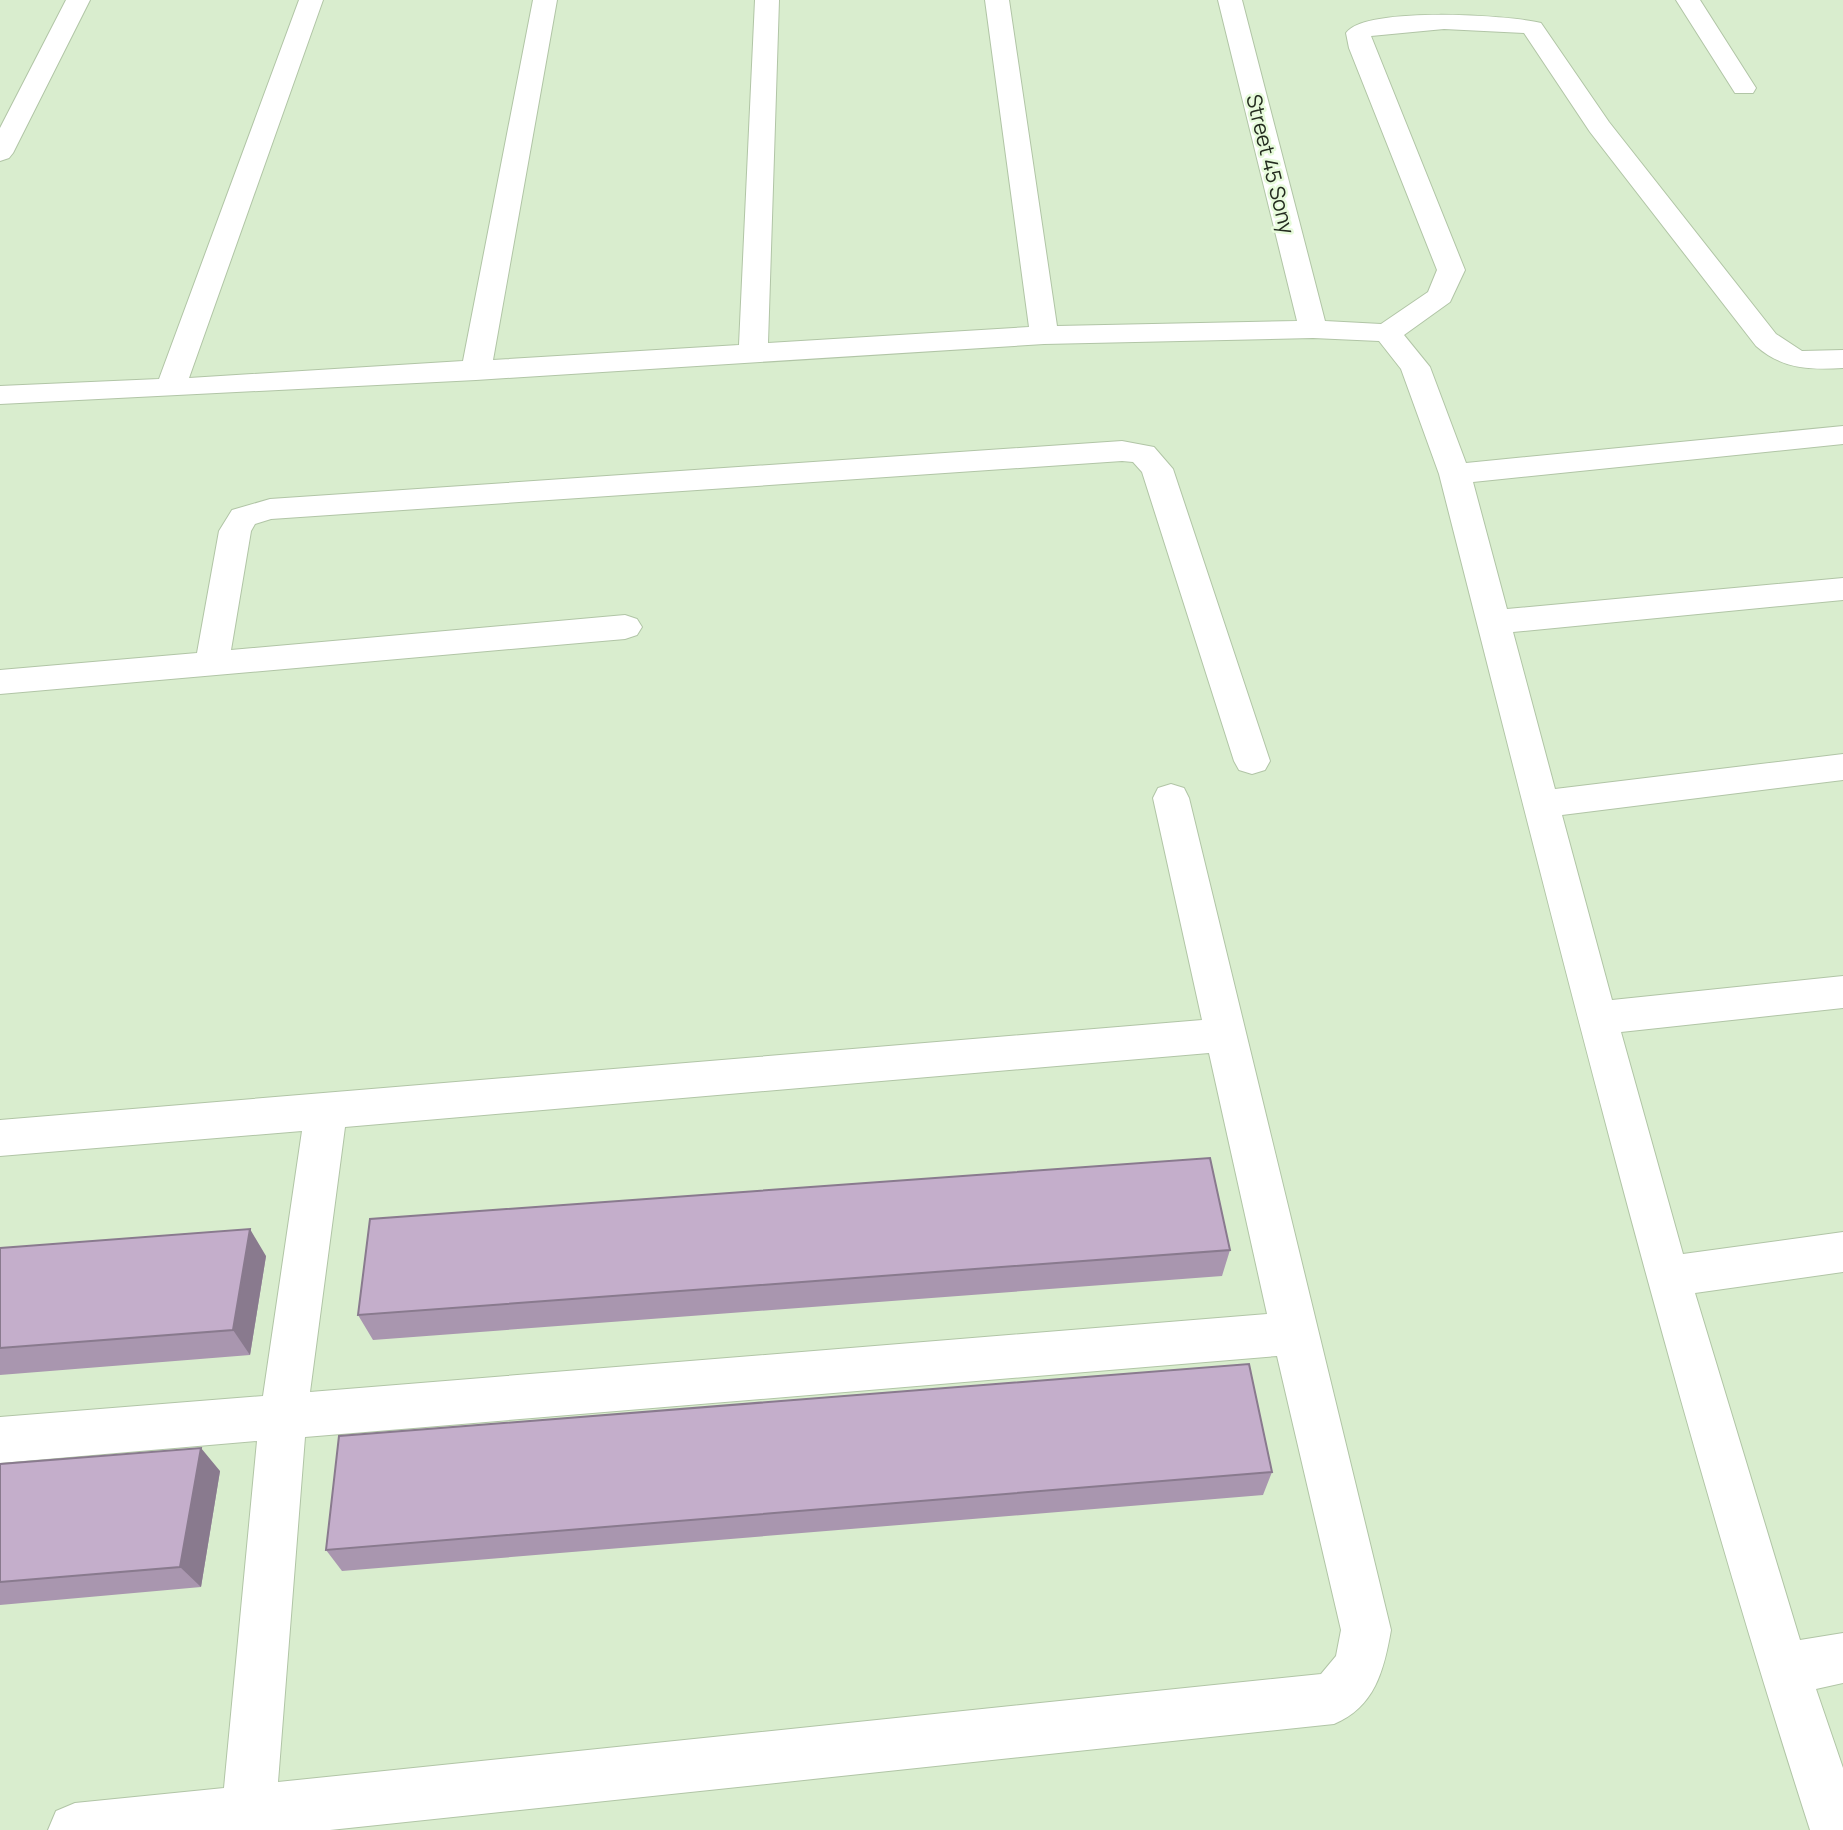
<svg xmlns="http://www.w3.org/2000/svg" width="1843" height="1830" viewBox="0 0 1843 1830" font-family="Manrope,sans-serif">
  <rect width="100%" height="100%" fill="#d9edce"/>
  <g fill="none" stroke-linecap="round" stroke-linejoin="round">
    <g stroke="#b1c5a6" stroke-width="2">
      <path id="minor" d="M 66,0 L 90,0 L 13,153 L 9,158 L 0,161 L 0,128 Z
        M 299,0 L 323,0 L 189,378 L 463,361 L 533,0 L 557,0 L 493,360 L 739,345 L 755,0 L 779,0 L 768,343 L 1029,327 L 985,0 L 1009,0 L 1057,326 L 1297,321 L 1218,0 L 1242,0 L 1325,321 L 1381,324 L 1428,292 L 1437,270 L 1349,48 L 1346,33 C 1365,6 1510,15 1541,23 L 1609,122 L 1776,334 L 1802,351 L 1843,350 L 1843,368 C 1809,370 1782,369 1756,346 L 1590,132 L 1524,33 L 1444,29 L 1371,36 L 1465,270 L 1450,302 L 1404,335 L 1430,367 L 1466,463 L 1843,426 L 1843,444 L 1473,482 L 1507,609 L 1843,578 L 1843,600 L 1513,632 L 1555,789 L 1843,754 L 1843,780 L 1562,815 L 1612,1000 L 1843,976 L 1843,1008 L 1621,1032 L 1683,1254 L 1843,1232 L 1843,1272 L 1695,1293 L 1800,1640 L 1843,1633 L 1843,1683 L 1816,1689 L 1843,1768 L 1843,1830 L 1810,1830 C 1666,1383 1555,929 1439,474 L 1401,369 L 1379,341 L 1313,338 L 1044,344 L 476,380 L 0,404 L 0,386 L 159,379 Z
        M 1676,0 L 1700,0 L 1756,88 L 1753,93 L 1735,93 Z
        M 1122,441 L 1154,447 L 1173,469 L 1270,761 L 1265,770 L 1252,774 L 1239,770 L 1234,761 L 1142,472 L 1133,462 L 1122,461 L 271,519 L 255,524 L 251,531 L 231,650 L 625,615 L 637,619 L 642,627 L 637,635 L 625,639 L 0,694 L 0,670 L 197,653 L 219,531 L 232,510 L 270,499 Z
        M 1171,784 L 1184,788 L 1189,798 L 1391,1630 C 1384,1670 1375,1707 1334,1724 L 330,1830 L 48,1830 L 56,1811 L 75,1803 L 224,1788 L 257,1441 L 0,1463 L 0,1417 L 263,1396 L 302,1131 L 0,1156 L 0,1120 L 1202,1020 L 1153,798 L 1158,788 ZM 1209,1053 L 1267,1314 L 310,1392 L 345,1127 ZM 1277,1356 L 1341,1630 L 1336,1656 L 1321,1674 L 278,1782 L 305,1437 Z"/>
    </g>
    <use href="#minor" fill="#fff" fill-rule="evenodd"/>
  </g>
  <path fill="#a996af" d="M 0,1248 L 266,1256 L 250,1355 L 0,1375 Z
    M 1230,1250 L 1222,1276 L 373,1340 L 358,1315 Z
    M 0,1464 L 220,1471 L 201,1587 L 0,1605 Z
    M 1272,1472 L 1263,1495 L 342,1571 L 326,1550 Z"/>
  <path fill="#897a8e" d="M 250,1229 L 266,1256 L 250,1355 L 233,1330 Z
    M 201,1448 L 220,1471 L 201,1587 L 180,1567 Z"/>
  <path fill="#c4aecb" stroke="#897a8e" stroke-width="2" d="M 1210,1158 L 1230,1250 L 358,1315 L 370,1219 Z
    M 250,1229 L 233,1330 L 0,1348 L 0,1248 Z
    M 1249,1364 L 1272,1472 L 326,1550 L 339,1436 Z
    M 201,1448 L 180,1567 L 0,1582 L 0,1464 Z"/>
  <g text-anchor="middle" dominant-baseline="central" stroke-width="5" stroke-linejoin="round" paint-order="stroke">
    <g font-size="21" fill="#242c20" stroke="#e7fbdb">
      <text transform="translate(1271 164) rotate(76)">Street 45 Sony</text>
    </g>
  </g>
</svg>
